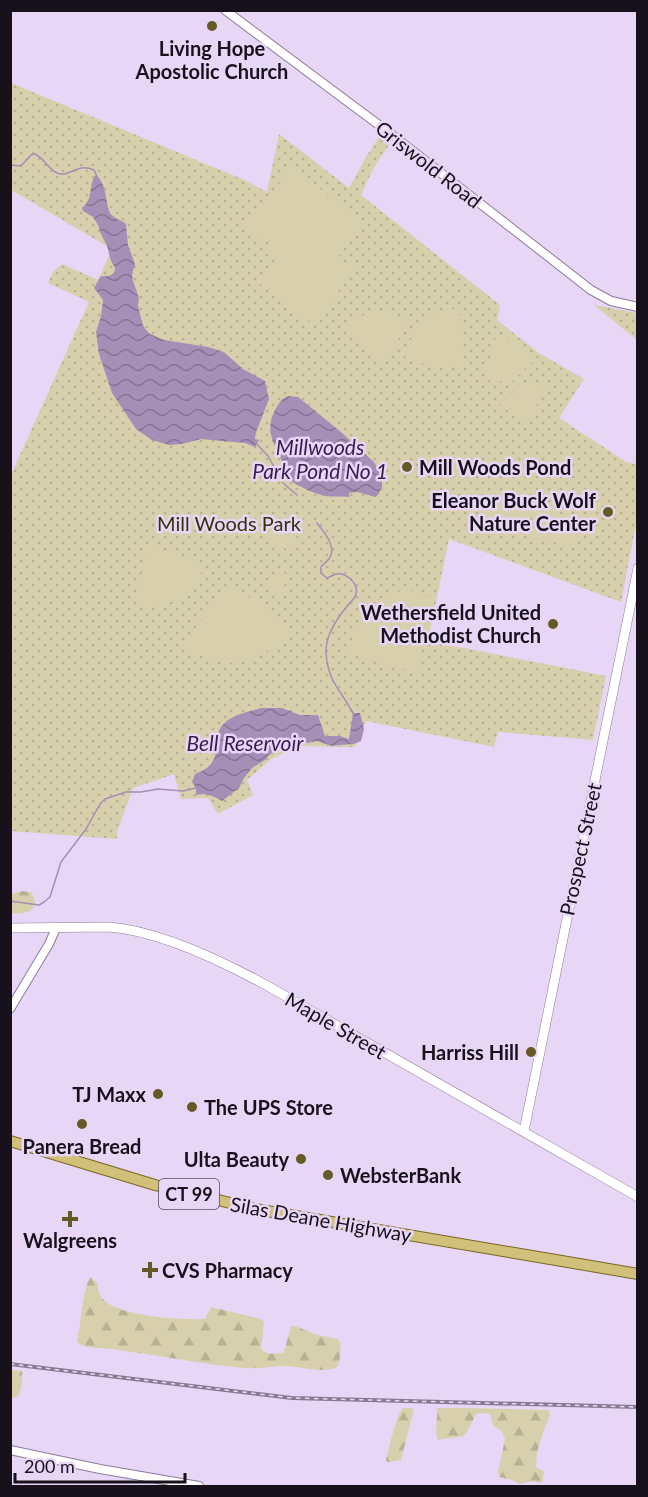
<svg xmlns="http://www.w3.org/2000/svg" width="648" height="1497" viewBox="0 0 648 1497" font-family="Lato,sans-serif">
  <defs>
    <pattern id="forest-firs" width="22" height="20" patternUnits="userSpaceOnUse" patternTransform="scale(1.5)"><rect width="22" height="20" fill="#d8cfac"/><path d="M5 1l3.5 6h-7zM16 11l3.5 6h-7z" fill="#b9b193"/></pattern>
    <pattern id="park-dots" width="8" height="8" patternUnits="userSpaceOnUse" patternTransform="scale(1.5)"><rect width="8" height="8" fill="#d8cfac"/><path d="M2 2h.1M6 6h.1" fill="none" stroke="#b9b193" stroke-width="1.8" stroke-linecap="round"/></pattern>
    <pattern id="water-waves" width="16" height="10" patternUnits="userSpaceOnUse" patternTransform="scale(1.5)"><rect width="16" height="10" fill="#a58fb7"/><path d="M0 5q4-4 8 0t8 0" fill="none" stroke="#857394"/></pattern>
  </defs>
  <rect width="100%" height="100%" fill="#e8d6f7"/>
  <path fill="url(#forest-firs)" d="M 23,891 L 31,892 C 43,910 25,915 11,913 L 10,894 Z
    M 91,1277 L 98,1284 C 98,1287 98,1290 99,1293 C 107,1317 182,1320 203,1319 L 205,1319 L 211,1307 L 261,1319 L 264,1322 L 261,1349 C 265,1354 278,1355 284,1352 L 291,1326 L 295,1326 L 317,1335 L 338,1339 C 342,1345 341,1362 336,1368 C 319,1373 303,1367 286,1366 C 272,1366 258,1369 244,1368 C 200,1364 156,1355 112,1349 C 101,1347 86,1350 77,1342 C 81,1326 82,1288 91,1277 Z
    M 11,1370 L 22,1371 C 23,1376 21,1391 19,1395 C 17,1397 13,1398 11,1399 Z
    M 403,1408 L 411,1408 L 414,1409 L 401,1460 L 387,1462 L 386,1460 C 389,1448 396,1416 403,1408 Z
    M 437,1408 L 468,1408 L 548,1410 L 550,1415 C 543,1431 536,1450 536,1467 L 544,1472 L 542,1482 L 540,1483 L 533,1481 L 519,1484 L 512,1480 L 499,1477 L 498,1472 L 505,1439 L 502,1432 L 493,1425 L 490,1414 L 482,1413 L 476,1414 L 467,1432 L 464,1436 L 438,1440 C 434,1433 438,1418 437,1408 Z"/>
  <path fill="url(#park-dots)" d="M 11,83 L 242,179 L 267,192 L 279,134 L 349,188 L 366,157 L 379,137 L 389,145 L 373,169 L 361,195 L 500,305 L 497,320 L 539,353 L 584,379 L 559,418 L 628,463 L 637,464 L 637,519 L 621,602 L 449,539 L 428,641 L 606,676 L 593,740 L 498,732 L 494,747 L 366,721 L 355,747 L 301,746 L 271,759 L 247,780 L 253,795 L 218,814 L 208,798 L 181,799 L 174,774 L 133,788 L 117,832 L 117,839 L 11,831 L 11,475 L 89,302 L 48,283 L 53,272 L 62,264 L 98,280 L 112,249 L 11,190 Z
    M 594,305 L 637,313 L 637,340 Z"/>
  <path fill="#d8cfac" d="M 291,168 L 293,168 L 301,173 L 363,224 L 336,259 L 357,267 L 314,323 L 312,323 L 304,318 L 256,281 L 280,264 L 267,254 L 273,245 L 244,229 Z
    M 451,309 L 459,309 L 464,364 L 460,367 L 433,365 L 405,360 C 409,334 424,314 451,309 Z
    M 381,311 L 407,320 L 392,354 L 386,360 L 384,361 L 346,333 C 356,318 363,312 381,311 Z
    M 501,335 L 521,346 L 533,361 L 512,382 L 484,380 L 496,337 Z
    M 545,384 L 530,423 L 526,423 L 500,405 L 519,386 Z
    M 488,494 L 533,509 L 524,536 L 480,522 Z
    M 535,507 L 581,519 L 574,547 L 528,536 Z
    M 290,531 C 292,534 295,535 297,538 C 310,555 276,548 269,544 L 269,539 L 272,535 Z
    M 153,547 L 170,552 L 204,566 C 194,595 167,613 136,603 L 143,567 L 147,550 Z
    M 278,569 L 289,576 L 280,594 L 268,588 Z
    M 227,587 L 232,587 L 241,591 L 292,629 C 259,666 224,674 183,645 L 219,595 Z
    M 409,590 L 431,597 L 418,671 L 415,672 L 349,654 C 354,620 372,593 409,590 Z"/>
  <path fill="url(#water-waves)" d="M 95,176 L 97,176 C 107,185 105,201 110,213 C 113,218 121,220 126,224 L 128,245 L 135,264 L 132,275 L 133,281 L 139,298 L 138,305 L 142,323 L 146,330 L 150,334 L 164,340 L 208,347 L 224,352 L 243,369 L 265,381 L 269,399 L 255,435 L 255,439 L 259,440 L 255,447 L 245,443 L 201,439 L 182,444 L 169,445 L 152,440 L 136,429 L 112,393 L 99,354 L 96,332 L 101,316 L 103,300 L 94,288 L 101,276 C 107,277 115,276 115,268 L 111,261 L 107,246 L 101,234 L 98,225 L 93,217 L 83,211 L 82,208 C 94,198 88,187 95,176 Z
    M 288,396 L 298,397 L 341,432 L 374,462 L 379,470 L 382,478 L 382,487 L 378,495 L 375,497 L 358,492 L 349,493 L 349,497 C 341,496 333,497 325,496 C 315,494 303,488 294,483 C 287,478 286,470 283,463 C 274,442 264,432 275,410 C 279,403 281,399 288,396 Z
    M 261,708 L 282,708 L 300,715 L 318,715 L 325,736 L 340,736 L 349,739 L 353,713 L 360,713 L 364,729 L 361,741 L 354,744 L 340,745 L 332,746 L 317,741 L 302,744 L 287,744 L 269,755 L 265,760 L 252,768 L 244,778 L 239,788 L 222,801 C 213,796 206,793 196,795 L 196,788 L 192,782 L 195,774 C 199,772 205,770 208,767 C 222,755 212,740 221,727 C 229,715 248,712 261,708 Z"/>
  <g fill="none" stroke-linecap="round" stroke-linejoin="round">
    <path stroke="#a58fb7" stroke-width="1.5" d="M 10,165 L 21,166 L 31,155 L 35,154 C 44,158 48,169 57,173 C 70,178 77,162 94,170 L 97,177
      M 256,443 L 268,456 L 283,483 L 297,495
      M 317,523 C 323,531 335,544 331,555 C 330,560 324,563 321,567 L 321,573 L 327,578 C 330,577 333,575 336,574 C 346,572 359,584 356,594 C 355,599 351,601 348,605 C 338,617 326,635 326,651 C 327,682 342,691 354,715
      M 10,901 L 39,905 L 44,902 L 50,897 L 61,862 L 86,829 L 100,804 L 105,799 L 126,792 L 141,792 L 158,789 L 183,791 L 196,788"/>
    <g stroke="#8b7b98" stroke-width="10">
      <path id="tertiary" d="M 225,10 L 391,134 L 591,290 L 611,301 L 638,307
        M 10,1009 L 49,944 L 56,928
        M 10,1450 L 100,1469 L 199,1486"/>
    </g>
    <g stroke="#8b7b98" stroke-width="10">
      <path id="secondary" d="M 10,928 L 109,927 C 161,931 228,964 273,989 L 638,1197
        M 524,1131 L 638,568"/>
    </g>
    <g stroke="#7a671f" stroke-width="12">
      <path id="primary" d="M 10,1141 L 155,1185 L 255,1209 L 638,1274"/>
    </g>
    <use href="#tertiary" stroke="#fff" stroke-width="8"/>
    <use href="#secondary" stroke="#fff" stroke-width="9"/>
    <use href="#primary" stroke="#d0c079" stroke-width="10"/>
    <g stroke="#877b92" stroke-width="4">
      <path id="rail" d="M 10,1364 L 292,1398 L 638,1407"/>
    </g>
    <use href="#rail" stroke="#e8d6f7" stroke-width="1.5" stroke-dasharray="4.5" stroke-linecap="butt"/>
  </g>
  <g fill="#655925" stroke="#e8d6f7" stroke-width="2">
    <circle cx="212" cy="26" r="6"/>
    <circle cx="407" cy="467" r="6"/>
    <circle cx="608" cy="512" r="6"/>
    <circle cx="553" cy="624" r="6"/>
    <circle cx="531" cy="1052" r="6"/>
    <circle cx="158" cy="1094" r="6"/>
    <circle cx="192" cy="1107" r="6"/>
    <circle cx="82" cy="1124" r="6"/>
    <circle cx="301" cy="1159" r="6"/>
    <circle cx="328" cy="1175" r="6"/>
    <path d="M67 1210h6v6h6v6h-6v6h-6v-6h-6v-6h6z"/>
    <path d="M147 1261h6v6h6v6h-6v6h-6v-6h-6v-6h6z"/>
  </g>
  <g text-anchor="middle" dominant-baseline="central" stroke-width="5" stroke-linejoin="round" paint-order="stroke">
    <rect fill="#e8d6f7" stroke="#564c5e" stroke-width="1.5" x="159" y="1179" width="60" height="30" rx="4.5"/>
    <g font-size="18" font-weight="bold" fill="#17111c">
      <text x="189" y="1194">CT 99</text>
    </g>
    <g font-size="20" font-weight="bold" fill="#17111c" stroke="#e8d6f7" text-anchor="end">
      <text x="212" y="48" text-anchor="middle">Living Hope<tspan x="212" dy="23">Apostolic Church</tspan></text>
      <text x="419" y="467" text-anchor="start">Mill Woods Pond</text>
      <text x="596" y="500">Eleanor Buck Wolf<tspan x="596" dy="23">Nature Center</tspan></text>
      <text x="541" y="612">Wethersfield United<tspan x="541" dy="23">Methodist Church</tspan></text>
      <text x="519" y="1052">Harriss Hill</text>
      <text x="146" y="1094">TJ Maxx</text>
      <text x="204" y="1107" text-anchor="start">The UPS Store</text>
      <text x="82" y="1146" text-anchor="middle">Panera Bread</text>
      <text x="289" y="1159">Ulta Beauty</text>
      <text x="340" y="1175" text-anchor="start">WebsterBank</text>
      <text x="70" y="1240" text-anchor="middle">Walgreens</text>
      <text x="162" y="1270" text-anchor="start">CVS Pharmacy</text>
    </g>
    <g font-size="20" fill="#17111c" stroke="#e8d6f7">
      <text transform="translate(429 164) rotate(38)">Griswold Road</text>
      <text transform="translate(580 849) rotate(-78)">Prospect Street</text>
      <text transform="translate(336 1025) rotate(30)">Maple Street</text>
      <text transform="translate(321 1219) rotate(10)">Silas Deane Highway</text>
    </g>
    <g font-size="20" fill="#382f09" stroke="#e8d6f7">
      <text x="229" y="523">Mill Woods Park</text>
    </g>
    <g font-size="21" font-style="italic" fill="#391b4d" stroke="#e8d6f7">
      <text x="320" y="446">Millwoods<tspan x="320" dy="24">Park Pond No 1</tspan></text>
      <text x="245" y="742">Bell Reservoir</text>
    </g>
  </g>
  <rect width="648" height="1497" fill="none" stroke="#17111c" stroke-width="24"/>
  <path d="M15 1473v9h170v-9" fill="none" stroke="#17111c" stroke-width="3"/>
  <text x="24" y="1473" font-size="18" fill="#17111c" stroke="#e8d6f7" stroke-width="4.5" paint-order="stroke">200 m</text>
</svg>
